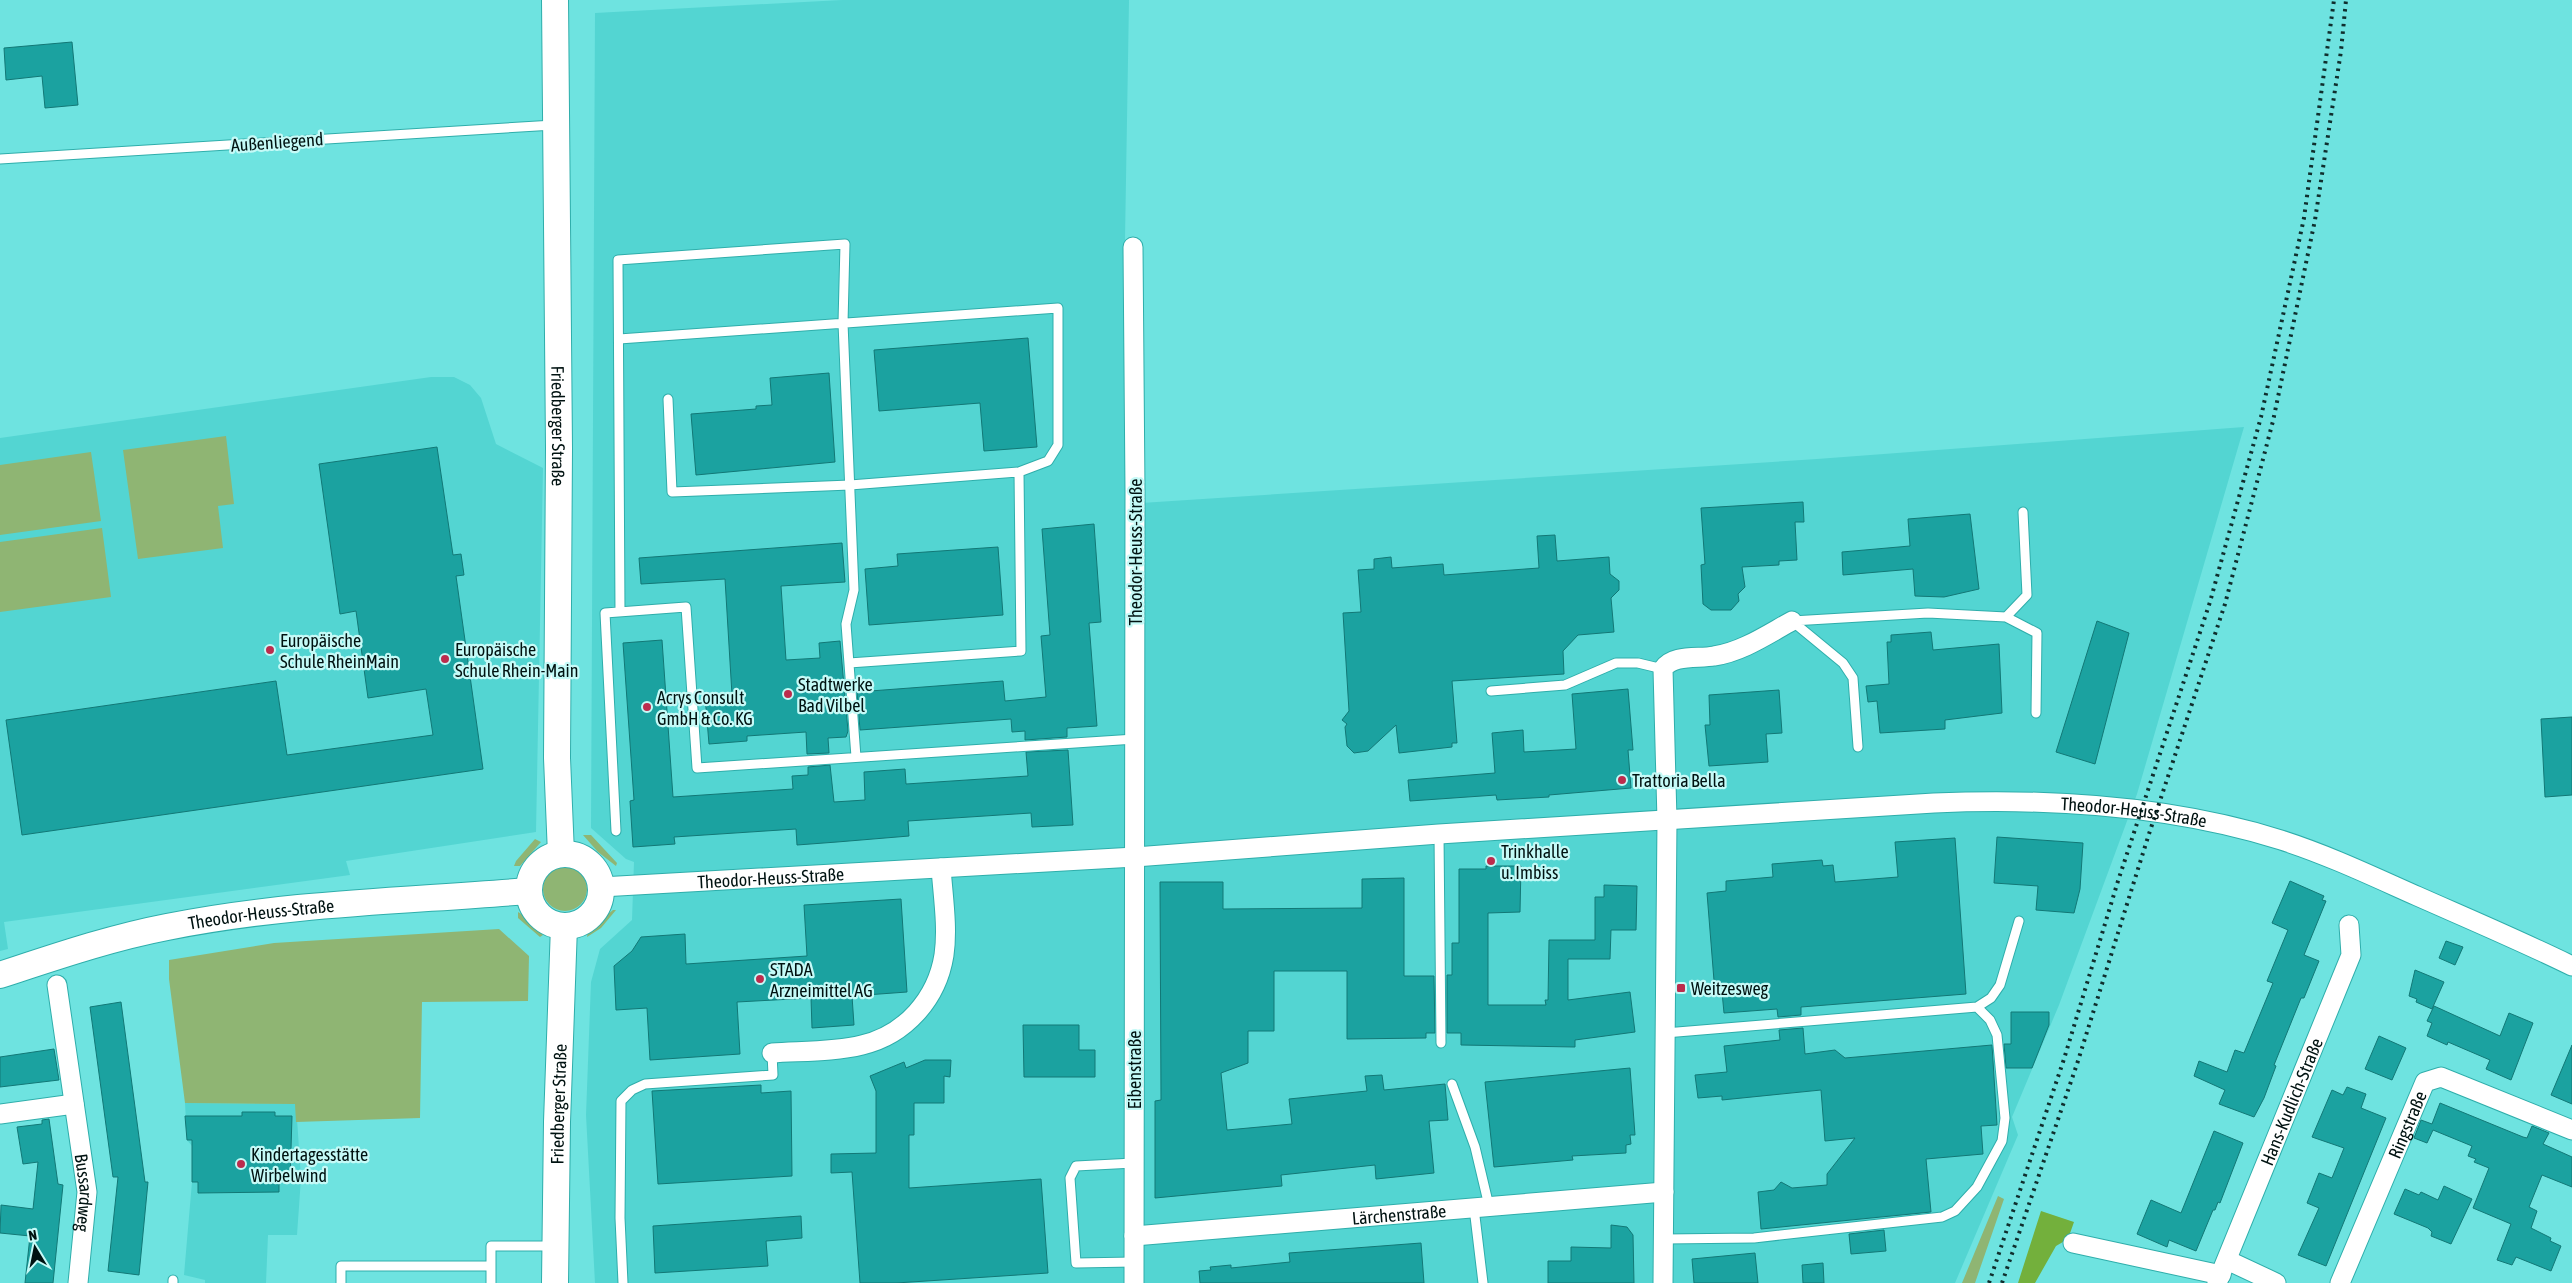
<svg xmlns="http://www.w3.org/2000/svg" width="2572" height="1283" viewBox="0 0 2572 1283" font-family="'Asap Condensed',sans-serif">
  <rect width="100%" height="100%" fill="#6ee3e0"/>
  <path fill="#53d5d2" d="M 842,0 L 1129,0 L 1124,299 L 1126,504 L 1817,459 L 2244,427 L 2137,794 L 2059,1005 L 2012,1117 L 2018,1135 L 1955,1283 L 595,1283 L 586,1115 L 591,982 L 600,949 L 632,920 L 634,862 L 626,859 L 591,828 L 595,13 Z
    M 431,377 L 454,377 L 470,385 L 481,398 L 496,444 L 543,468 L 536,832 L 346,861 L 350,875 L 4,922 L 8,949 L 0,951 L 0,438 Z
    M 185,1103 L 296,1104 L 301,1178 L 297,1235 L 268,1235 L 266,1283 L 205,1283 L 205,1280 L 184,1275 L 192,1182 L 192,1146 L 187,1140 Z"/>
  <path fill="#8fb573" d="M 226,436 L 234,504 L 218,506 L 223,548 L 138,559 L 123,450 Z
    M 91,452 L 101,521 L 0,535 L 0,465 Z
    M 102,528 L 111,597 L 0,612 L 0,542 Z
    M 583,835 L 591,835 L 617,863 L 616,866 L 598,852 Z
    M 535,839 L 541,842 L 520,866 L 514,866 L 516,861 Z
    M543 889a22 22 0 1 1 44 0a22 22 0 1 1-44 0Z
    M 613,910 L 616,910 L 601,928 L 587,937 L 588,931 Z
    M 518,912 L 528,918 L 543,935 L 540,937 L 518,918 Z
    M 499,929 L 529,956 L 528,1001 L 422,1002 L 420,1118 L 296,1122 L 295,1104 L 185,1103 L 169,979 L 169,960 L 274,943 Z
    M 1998,1196 L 2004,1199 L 1975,1283 L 1962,1283 Z"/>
  <path fill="#73b03c" d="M 2041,1211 L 2074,1222 L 2068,1239 L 2056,1246 L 2035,1283 L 2018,1283 Z"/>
  <path fill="#1ba2a0" stroke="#127876" d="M 72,42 L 78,105 L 45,108 L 42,76 L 6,80 L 4,48 Z
    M 1028,338 L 1037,447 L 984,451 L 980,403 L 879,411 L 874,350 Z
    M 829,373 L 835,462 L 696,475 L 691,414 L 756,409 L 756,406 L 772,405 L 770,378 Z
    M 437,447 L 453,555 L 461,554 L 464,575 L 456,576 L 483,769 L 22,835 L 6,720 L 276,681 L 287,755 L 433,735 L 426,689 L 368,698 L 356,611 L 340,614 L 319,464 Z
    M 1803,502 L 1804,522 L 1795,522 L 1797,560 L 1779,561 L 1779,565 L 1742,567 L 1745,587 L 1738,594 L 1739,601 L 1731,610 L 1711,610 L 1703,604 L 1701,565 L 1705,564 L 1701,508 Z
    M 1970,514 L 1979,589 L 1944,597 L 1915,596 L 1913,569 L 1843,575 L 1842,552 L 1910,546 L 1908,519 Z
    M 1094,524 L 1101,622 L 1089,623 L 1097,726 L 1067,728 L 1067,737 L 1025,740 L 1025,731 L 1012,732 L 1011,719 L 860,730 L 857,692 L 1003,681 L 1005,701 L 1046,697 L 1041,636 L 1050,635 L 1042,529 Z
    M 1555,535 L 1557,561 L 1609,557 L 1610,574 L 1619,581 L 1619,590 L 1611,598 L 1614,632 L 1578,635 L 1563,651 L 1564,674 L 1452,681 L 1457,743 L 1452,743 L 1452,747 L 1399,753 L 1396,725 L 1368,751 L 1354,753 L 1347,746 L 1345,727 L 1347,724 L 1342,720 L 1349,711 L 1343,613 L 1361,612 L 1358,570 L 1374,569 L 1374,559 L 1391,557 L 1392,568 L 1443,564 L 1444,575 L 1539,568 L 1537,536 Z
    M 842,543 L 845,582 L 781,586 L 786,660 L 820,658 L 819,643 L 840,641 L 848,731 L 846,737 L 828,738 L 829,753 L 807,754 L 806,732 L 747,736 L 747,741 L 709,744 L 705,696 L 732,695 L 725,579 L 641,584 L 639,558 Z
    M 998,547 L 1003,615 L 869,625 L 865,569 L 898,566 L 897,554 Z
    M 2097,621 L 2129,633 L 2095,764 L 2056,752 Z
    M 1931,632 L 1933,650 L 1999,644 L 2002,713 L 1945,720 L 1945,729 L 1880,733 L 1877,701 L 1868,702 L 1866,686 L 1889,684 L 1887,642 L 1891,642 L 1891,635 Z
    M 662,640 L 673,797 L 793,789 L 792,776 L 808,775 L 808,767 L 830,765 L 834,802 L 865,800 L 864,772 L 905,769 L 906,784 L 1028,776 L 1026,752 L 1068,750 L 1073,825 L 1032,827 L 1031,813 L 908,821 L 909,836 L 837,842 L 797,845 L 796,829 L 674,837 L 675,844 L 633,847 L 630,801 L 634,800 L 623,643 Z
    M 1628,689 L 1633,750 L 1628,750 L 1631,788 L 1549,795 L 1549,797 L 1497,800 L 1496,795 L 1410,801 L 1408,780 L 1495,773 L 1492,733 L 1523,730 L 1524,752 L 1576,749 L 1572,694 Z
    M 1779,690 L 1782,733 L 1766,734 L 1768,762 L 1709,766 L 1705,725 L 1710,725 L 1709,695 Z
    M 2572,717 L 2572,795 L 2545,797 L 2541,719 Z
    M 1997,837 L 2083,843 L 2080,889 L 2074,913 L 2036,910 L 2038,886 L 1994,883 Z
    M 1955,838 L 1966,994 L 1801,1007 L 1801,1015 L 1778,1017 L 1777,1009 L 1724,1013 L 1722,992 L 1715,993 L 1707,893 L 1726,891 L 1726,881 L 1773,877 L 1772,864 L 1822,860 L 1823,866 L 1833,865 L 1835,882 L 1898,877 L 1895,842 Z
    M 1486,866 L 1521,866 L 1520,912 L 1488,913 L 1488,1005 L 1546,1005 L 1545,1000 L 1548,1000 L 1549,940 L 1595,940 L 1595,897 L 1604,897 L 1604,885 L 1637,886 L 1636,930 L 1611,930 L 1610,959 L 1568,959 L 1568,1000 L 1630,992 L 1635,1032 L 1575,1040 L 1575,1047 L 1461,1045 L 1461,1033 L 1447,1033 L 1447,975 L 1452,975 L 1452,943 L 1459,943 L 1459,869 L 1486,869 Z
    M 1404,878 L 1404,976 L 1434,976 L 1435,1033 L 1426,1033 L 1426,1038 L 1347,1039 L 1347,971 L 1274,971 L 1274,1031 L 1248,1031 L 1248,1063 L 1221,1073 L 1227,1130 L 1292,1124 L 1289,1099 L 1367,1091 L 1365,1076 L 1382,1075 L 1384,1090 L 1445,1084 L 1448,1120 L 1429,1121 L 1434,1173 L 1376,1179 L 1375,1165 L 1281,1175 L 1282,1186 L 1155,1198 L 1155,1101 L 1161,1100 L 1160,882 L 1223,882 L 1223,909 L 1362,908 L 1362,879 Z
    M 2290,881 L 2324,896 L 2322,900 L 2326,901 L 2304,955 L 2319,961 L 2304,998 L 2301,998 L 2274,1065 L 2276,1066 L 2264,1098 L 2254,1117 L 2219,1104 L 2225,1090 L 2194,1076 L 2199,1061 L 2227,1072 L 2235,1050 L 2244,1053 L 2273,983 L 2267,981 L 2288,930 L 2272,923 Z
    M 901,899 L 907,992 L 852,996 L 854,1025 L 812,1028 L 811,998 L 737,1002 L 740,1054 L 650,1060 L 647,1008 L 616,1010 L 614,966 L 632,951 L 641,937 L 685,934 L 686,964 L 807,956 L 804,905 Z
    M 2446,941 L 2463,947 L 2455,965 L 2439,958 Z
    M 2415,970 L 2444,982 L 2432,1009 L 2416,1002 L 2417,999 L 2409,996 Z
    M 121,1002 L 145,1182 L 148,1182 L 139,1275 L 108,1271 L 118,1177 L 113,1177 L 90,1007 Z
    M 2434,1006 L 2500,1036 L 2509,1013 L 2533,1023 L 2511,1080 L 2486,1069 L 2490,1060 L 2448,1042 L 2447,1045 L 2427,1036 L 2432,1023 L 2427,1021 Z
    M 2011,1012 L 2049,1012 L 2049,1025 L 2032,1068 L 2006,1068 L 2004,1044 L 2011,1044 Z
    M 1023,1025 L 1079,1025 L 1079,1050 L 1095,1050 L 1095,1077 L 1024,1077 Z
    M 1803,1028 L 1805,1054 L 1835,1050 L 1845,1058 L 1992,1045 L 1997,1125 L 1981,1126 L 1983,1154 L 1926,1159 L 1931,1212 L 1761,1229 L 1758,1192 L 1774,1190 L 1781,1182 L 1792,1188 L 1827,1185 L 1827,1174 L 1855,1138 L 1825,1141 L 1821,1090 L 1722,1100 L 1722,1096 L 1698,1098 L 1695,1075 L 1727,1072 L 1724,1046 L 1780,1040 L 1779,1030 Z
    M 2379,1036 L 2406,1048 L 2392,1080 L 2365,1069 Z
    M 2572,1045 L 2572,1104 L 2551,1095 Z
    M 54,1049 L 59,1080 L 0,1087 L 0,1057 Z
    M 925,1060 L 951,1060 L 950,1077 L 944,1076 L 944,1103 L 914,1103 L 914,1135 L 909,1135 L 909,1188 L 1041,1179 L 1048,1273 L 896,1283 L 860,1283 L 852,1172 L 831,1173 L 831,1154 L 876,1153 L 876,1091 L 870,1076 L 904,1062 L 906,1068 Z
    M 1630,1068 L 1635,1135 L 1630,1135 L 1631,1144 L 1626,1145 L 1626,1153 L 1572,1156 L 1573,1160 L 1494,1167 L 1485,1082 Z
    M 761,1085 L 761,1093 L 791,1091 L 792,1176 L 658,1184 L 652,1091 Z
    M 2347,1087 L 2366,1094 L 2361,1108 L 2386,1118 L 2326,1266 L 2298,1255 L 2319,1208 L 2307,1203 L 2319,1173 L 2332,1178 L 2344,1148 L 2312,1137 L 2332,1090 L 2343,1095 Z
    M 2440,1103 L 2523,1137 L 2527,1138 L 2532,1126 L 2549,1133 L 2543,1144 L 2572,1157 L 2572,1187 L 2542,1175 L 2529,1207 L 2537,1211 L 2531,1228 L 2551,1238 L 2550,1241 L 2561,1246 L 2551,1271 L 2516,1257 L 2512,1265 L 2497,1260 L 2511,1224 L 2473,1208 L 2489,1168 L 2474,1162 L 2476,1159 L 2468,1156 L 2472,1146 L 2433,1130 L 2427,1143 L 2414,1138 L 2421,1120 L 2432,1124 Z
    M 242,1112 L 275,1112 L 275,1116 L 292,1116 L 290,1182 L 279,1182 L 279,1192 L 198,1193 L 198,1182 L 192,1182 L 192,1140 L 187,1140 L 185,1116 L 242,1116 Z
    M 49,1119 L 58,1184 L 63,1185 L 53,1283 L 25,1283 L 30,1236 L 0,1233 L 1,1205 L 33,1209 L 38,1162 L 23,1164 L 17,1127 L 42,1124 L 42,1120 Z
    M 2214,1131 L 2243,1143 L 2220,1203 L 2218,1202 L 2215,1210 L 2213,1210 L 2196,1251 L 2169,1240 L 2167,1247 L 2137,1234 L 2151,1200 L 2181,1213 Z
    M 2444,1186 L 2472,1199 L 2451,1244 L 2431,1236 L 2432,1232 L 2428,1228 L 2394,1214 L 2405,1189 L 2419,1195 L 2421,1192 L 2438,1200 Z
    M 801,1216 L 802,1238 L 766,1241 L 768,1266 L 655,1273 L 653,1226 Z
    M 1611,1225 L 1627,1227 L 1633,1235 L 1634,1283 L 1548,1283 L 1548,1261 L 1571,1261 L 1571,1247 L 1611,1248 Z
    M 1884,1230 L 1886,1251 L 1851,1254 L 1849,1234 Z
    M 1421,1243 L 1424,1283 L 1200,1283 L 1199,1271 L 1211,1270 L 1210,1267 L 1231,1265 L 1231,1268 L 1290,1262 L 1289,1253 Z
    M 1755,1253 L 1758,1283 L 1694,1283 L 1692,1259 Z
    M 1823,1263 L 1824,1283 L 1803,1283 L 1802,1265 Z"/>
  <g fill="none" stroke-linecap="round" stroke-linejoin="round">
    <g stroke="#2faeab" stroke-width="11">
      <path id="lane" d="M 0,159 L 554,125
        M 619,339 L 1058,308 L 1058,445 L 1048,461 L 1019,472 L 1021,651 L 849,663
        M 668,399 L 672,492 L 850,485 L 1019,472
        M 620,611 L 618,260 L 845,244 L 843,323 L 854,590 L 846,624 L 856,757
        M 2006,617 L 2027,595 L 2023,512
        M 1792,621 L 1928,613 L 2006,617 L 2037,633 L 2036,713
        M 1792,621 L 1843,663 L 1853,678 L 1858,747
        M 1491,691 L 1565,685 L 1616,663 L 1638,663 L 1663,669
        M 616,831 L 605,613 L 686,607 L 697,768 L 1135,739
        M 1439,834 L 1441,1043
        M 1665,1033 L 1977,1007 L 1991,998 L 2000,985 L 2019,921
        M 1452,1084 L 1475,1147 L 1489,1206
        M 1474,1208 L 1483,1283
        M 1664,1239 L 1754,1238 L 1942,1217 L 1955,1211 L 1977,1187 L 2002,1141 L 2005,1118 L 1997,1035 L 1990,1020 L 1977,1007
        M 1134,1262 L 1076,1263 L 1070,1178 L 1076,1166 L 1134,1163
        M 173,1283 L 173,1280
        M 341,1283 L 341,1266 L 491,1266
        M 491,1283 L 491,1246 L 554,1246
        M 623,1283 L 620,1218 L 621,1101 L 632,1090 L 645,1084 L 773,1075 L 772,1053"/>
    </g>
    <g stroke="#2faeab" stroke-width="21">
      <g id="street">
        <path d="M 1133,247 L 1135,491 L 1134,1283"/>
        <path id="s1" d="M 601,887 L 1135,857 L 1439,834 L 1934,803 C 2050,798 2169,805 2281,840 C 2328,855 2372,876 2417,896 C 2469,919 2521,941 2572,966"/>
        <path id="s2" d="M 57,985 L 87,1192 L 78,1283"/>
        <path d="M 772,1053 C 801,1051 834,1052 862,1045 C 905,1035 937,999 944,955 C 948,928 943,896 941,868"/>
        <path d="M 0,1114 L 74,1104"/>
        <path id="s3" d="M 1134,1236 L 1664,1192"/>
        <path d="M 2073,1243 L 2221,1275"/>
        <path d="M 2227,1260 L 2276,1283"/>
        <path d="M 1663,1283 L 1667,820 L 1663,669 C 1673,654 1698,659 1714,656 C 1742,652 1768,634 1792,621"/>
        <path id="s4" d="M 2217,1283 L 2351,955 L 2349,925"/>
        <path id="s5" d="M 2340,1283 L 2425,1082 L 2441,1077 L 2572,1130"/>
      </g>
    </g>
    <g stroke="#2faeab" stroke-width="28">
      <g id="secondary">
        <path id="s6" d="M 555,0 L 559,448 L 557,758 L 561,854"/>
        <circle cx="565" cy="890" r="36"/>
        <path id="s7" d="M 0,975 C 55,957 110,938 167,927 C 286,903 408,901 528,891"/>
        <path id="s8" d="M 555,1283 L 557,1122 L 564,926"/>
      </g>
    </g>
    <use href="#lane" stroke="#fff" stroke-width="9"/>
    <use href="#street" stroke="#fff" stroke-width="19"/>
    <use href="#secondary" stroke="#fff" stroke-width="26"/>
    <path stroke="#0f2e2d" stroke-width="4" stroke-dasharray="2.5 5" stroke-linecap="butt" d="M 1989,1283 L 2064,1059 L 2118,881 L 2210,602 L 2261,417 L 2304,218 L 2334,0
      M 2002,1283 L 2077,1064 L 2148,837 L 2225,604 L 2273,421 L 2315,220 L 2341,51 L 2346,0"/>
  </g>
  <g fill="#bc2c4d" stroke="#c5faf7" stroke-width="2">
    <circle cx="270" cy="650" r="5"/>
    <circle cx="445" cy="659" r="5"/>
    <circle cx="788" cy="694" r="5"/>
    <circle cx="647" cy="707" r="5"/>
    <circle cx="1622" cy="780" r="5"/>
    <circle cx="1491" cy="861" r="5"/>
    <circle cx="760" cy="979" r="5"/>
    <rect x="1676" y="983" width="10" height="10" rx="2.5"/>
    <circle cx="241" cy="1164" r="5"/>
  </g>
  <g text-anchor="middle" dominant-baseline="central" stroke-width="4.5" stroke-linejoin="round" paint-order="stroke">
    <g font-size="18" fill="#001211" stroke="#c5faf7">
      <text transform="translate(277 142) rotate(-4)">Außenliegend</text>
      <text stroke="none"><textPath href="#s6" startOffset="426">Friedberger Straße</textPath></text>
      <text transform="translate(1135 552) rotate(-90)">Theodor-Heuss-Straße</text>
      <text stroke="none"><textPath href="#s1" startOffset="1536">Theodor-Heuss-Straße</textPath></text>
      <text stroke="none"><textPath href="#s1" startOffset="170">Theodor-Heuss-Straße</textPath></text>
      <text stroke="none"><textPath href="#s7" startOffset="269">Theodor-Heuss-Straße</textPath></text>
      <text transform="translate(1134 1070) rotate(-90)">Eibenstraße</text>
      <text stroke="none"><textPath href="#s4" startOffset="196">Hans-Kudlich-Straße</textPath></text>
      <text stroke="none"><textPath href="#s8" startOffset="179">Friedberger Straße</textPath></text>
      <text stroke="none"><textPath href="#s5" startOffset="172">Ringstraße</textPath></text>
      <text stroke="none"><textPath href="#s2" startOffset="210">Bussardweg</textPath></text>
      <text stroke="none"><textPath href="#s3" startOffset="266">Lärchenstraße</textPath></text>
    </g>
    <g font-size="18" fill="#001211" stroke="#c5faf7" text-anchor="start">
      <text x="280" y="640">Europäische<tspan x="280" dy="21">Schule RheinMain</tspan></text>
      <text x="455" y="649">Europäische<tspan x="455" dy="21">Schule Rhein-Main</tspan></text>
      <text x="798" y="684">Stadtwerke<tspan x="798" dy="21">Bad Vilbel</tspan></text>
      <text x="657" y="697">Acrys Consult<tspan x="657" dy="21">GmbH &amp; Co. KG</tspan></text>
      <text x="1632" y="780">Trattoria Bella</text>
      <text x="1501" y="851">Trinkhalle<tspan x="1501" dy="21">u. Imbiss</tspan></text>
      <text x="770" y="969">STADA<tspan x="770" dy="21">Arzneimittel AG</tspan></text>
      <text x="1691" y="988">Weitzesweg</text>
      <text x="251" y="1154">Kindertagesstätte<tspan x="251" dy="21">Wirbelwind</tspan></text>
    </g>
  </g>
  <g transform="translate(35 1248) rotate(350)" stroke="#c5faf7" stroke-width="4" paint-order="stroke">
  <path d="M0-4L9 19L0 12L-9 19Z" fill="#001211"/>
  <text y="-8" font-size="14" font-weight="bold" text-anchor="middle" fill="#001211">N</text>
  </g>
</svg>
